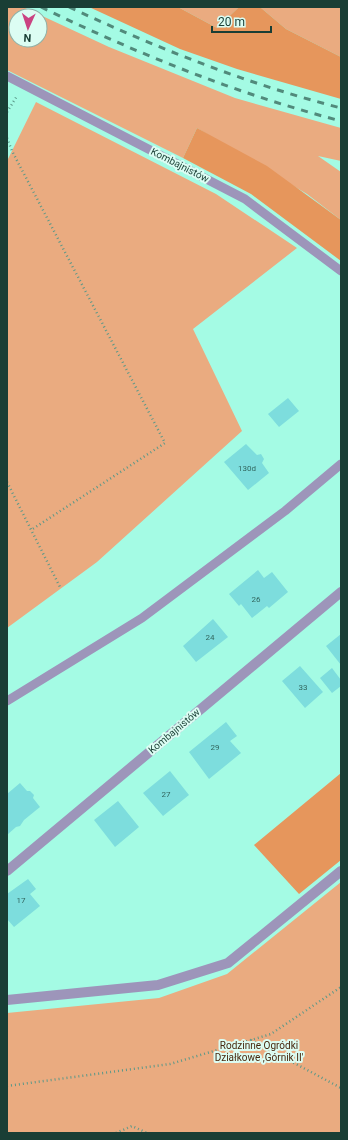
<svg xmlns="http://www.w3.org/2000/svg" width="348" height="1140" viewBox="0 0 348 1140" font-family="Roboto,sans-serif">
  <rect width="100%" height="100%" fill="#a4fbe4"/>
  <path fill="#eaab80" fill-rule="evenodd" d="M 7,7 L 23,7 L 109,47 L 235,98 L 341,128 L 341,161 L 318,156 L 341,172 L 341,220 L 307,194 L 197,128 L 183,158 L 7,70 ZM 16,16 L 40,16 L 40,40 L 16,40 Z
    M 178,7 L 239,7 L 217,28 Z
    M 260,7 L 341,7 L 341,57 L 286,29 Z
    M 36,102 L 216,194 L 297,248 L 193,329 L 242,431 L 97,562 L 7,628 L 7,161 Z
    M 341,882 L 341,1133 L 7,1133 L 7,1013 L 159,998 L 227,974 Z"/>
  <path fill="#e6965c" d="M 89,7 L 178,7 L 217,28 L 239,7 L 260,7 L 286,29 L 341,57 L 341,99 L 237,69 L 180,49 Z
    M 197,128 L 267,166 L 341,220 L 341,261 L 251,194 L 183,158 Z
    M 341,773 L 341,860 L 299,894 L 254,845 Z"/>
  <path fill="#7ddddd" d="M 288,398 L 299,411 L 279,427 L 268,414 Z
    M 246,444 L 257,455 L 261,454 L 264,459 L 262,463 L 269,473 L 248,490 L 224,462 Z
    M 258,570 L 264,578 L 272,572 L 288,592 L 269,608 L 267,606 L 252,618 L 241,604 L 239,606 L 229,594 Z
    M 213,619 L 228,637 L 196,662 L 183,646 Z
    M 341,634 L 341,665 L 326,646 Z
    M 300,666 L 323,692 L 305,708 L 282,681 Z
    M 332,668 L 341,680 L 341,686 L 332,693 L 320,678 Z
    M 226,722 L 237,736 L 230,741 L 241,753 L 209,779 L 189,752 Z
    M 170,771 L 189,795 L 163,816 L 143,793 Z
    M 20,783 L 27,791 L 30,791 L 34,795 L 33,798 L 40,807 L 24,820 L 20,826 L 16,827 L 7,835 L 7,794 Z
    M 118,801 L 139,827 L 115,847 L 94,820 Z
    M 28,879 L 36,889 L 30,894 L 40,906 L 14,927 L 7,919 L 7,894 Z"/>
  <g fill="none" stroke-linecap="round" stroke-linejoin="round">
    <path stroke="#5b9888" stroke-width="2.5" stroke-dasharray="1 3" stroke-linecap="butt" d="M 7,112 L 17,96
      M 7,138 L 12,151 L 165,443 L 31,530
      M 7,482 L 61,589
      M 251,1040 L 341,1088
      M 7,1086 L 170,1064 L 251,1040 L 271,1034 L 341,987
      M 116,1133 L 132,1126 L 147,1133"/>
    <path stroke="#9d95ba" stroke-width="9" d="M 7,76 L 245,199 L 341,271
      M 7,701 L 142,618 L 285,511 L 341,464"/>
    <path stroke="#9d95ba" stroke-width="10" d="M 7,871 L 341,592
      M 7,1000 L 158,985 L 228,963 L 341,871"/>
    <path stroke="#518a7b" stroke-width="3" stroke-dasharray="7 7" stroke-linecap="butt" d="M 41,7 C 138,54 237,94 341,121
      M 69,7 C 157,48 247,84 341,108"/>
  </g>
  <g text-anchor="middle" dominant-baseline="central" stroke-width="4" stroke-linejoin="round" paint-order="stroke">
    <g font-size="8" fill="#32665f">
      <text x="247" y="468">130d</text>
      <text x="256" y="599">26</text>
      <text x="210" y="637">24</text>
      <text x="303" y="687">33</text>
      <text x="215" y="747">29</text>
      <text x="166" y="794">27</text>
      <text x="21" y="900">17</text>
    </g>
    <g font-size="10" fill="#193e35" stroke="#dcfdf3">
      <text transform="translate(180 165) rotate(27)">Kombajnistów</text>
      <text transform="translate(174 731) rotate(-40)">Kombajnistów</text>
    </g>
    <g font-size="10" fill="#47270e" stroke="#dcfdf3">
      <text x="259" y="1045">Rodzinne Ogródki<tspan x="259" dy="12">Działkowe ,Górnik II'</tspan></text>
    </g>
  </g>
  <rect width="348" height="1140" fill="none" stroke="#193e35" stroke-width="16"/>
  <g transform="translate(28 28) rotate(183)"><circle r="19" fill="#dcfdf3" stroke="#8eb1a7"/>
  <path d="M0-3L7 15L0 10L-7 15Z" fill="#ca4382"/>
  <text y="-6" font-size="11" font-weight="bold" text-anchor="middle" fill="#193e35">N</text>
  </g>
  <path d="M212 26v6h59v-6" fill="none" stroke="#193e35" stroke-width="2"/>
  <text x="218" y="26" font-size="12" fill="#193e35" stroke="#dcfdf3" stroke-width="3" paint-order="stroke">20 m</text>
</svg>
